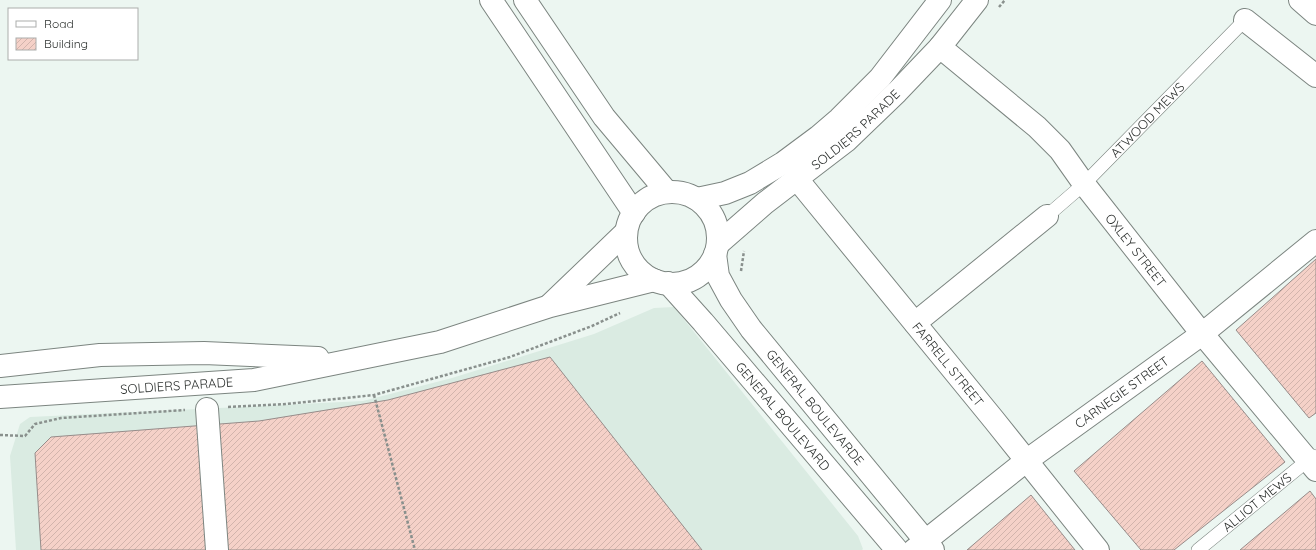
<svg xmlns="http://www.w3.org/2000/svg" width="1316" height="550" viewBox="0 0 1316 550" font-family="Quicksand,sans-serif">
  <defs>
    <pattern id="building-hatch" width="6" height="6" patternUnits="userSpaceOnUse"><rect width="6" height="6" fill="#f5d1c8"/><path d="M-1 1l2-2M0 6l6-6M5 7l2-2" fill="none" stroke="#d2b4ac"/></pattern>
  </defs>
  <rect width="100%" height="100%" fill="#ecf6f1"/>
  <path fill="#daebe2" d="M 674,307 L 858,536 L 863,549 L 862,550 L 16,550 L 10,456 L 20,424 L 30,417 L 363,401 L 452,378 L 594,334 L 654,308 Z"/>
  <path fill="url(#building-hatch)" stroke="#968c8a" d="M 1316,259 L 1316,413 L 1309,418 L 1236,330 Z
    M 550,357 L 702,550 L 41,550 L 35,453 L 51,437 L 259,421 L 388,400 Z
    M 1202,361 L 1285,462 L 1174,550 L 1141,550 L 1074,471 Z
    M 1310,491 L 1316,499 L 1316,550 L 1240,550 Z
    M 1031,495 L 1075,550 L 967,550 Z"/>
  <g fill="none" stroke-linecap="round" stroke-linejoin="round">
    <g stroke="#7c8580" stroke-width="14">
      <g id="lane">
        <path id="s1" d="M 1047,216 L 1084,184 L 1245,20"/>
        <path id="s2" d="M 1198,550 L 1313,456"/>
      </g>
    </g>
    <g stroke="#7c8580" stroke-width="24">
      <g id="street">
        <path d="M 1245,20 L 1316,76"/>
        <path id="s3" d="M 940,47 L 1037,127 L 1060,150 L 1084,184 L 1195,325 L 1316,470"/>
        <path id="s4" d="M 797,179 L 994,420 L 1098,550"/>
        <path d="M 915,323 L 1047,216"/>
        <path d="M 207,409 L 217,550"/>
        <path id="s5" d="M 914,550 L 1026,461 L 1202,334 L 1316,241"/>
      </g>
    </g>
    <g stroke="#7c8580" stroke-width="24">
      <g id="secondary">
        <path d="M 491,0 L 634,213"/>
        <path d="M 525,0 L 604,117 L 667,192"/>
        <circle cx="672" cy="238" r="46"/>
        <path d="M 697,199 L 725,193 L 750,183 L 783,163 L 818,137 L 839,119 L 880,78 L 940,0"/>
        <path id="s6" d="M 718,244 L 765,203 L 846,141 L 897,92 L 940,47 L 977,0"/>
        <path id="s7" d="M 715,254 L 718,276 L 731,300 L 751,329 L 933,550"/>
        <path id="s8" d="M 668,283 L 703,322 L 897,550"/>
        <path d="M 550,305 L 626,232"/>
        <path d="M 0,366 L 100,355 L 204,353 L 318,358"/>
        <path id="s9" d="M 0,397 L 254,380 L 440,342 L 550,306 L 654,280"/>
      </g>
    </g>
    <g stroke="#7c8580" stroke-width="24">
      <path id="primary" d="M 1300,0 L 1316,14"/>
    </g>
    <path stroke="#89908d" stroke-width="2.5" stroke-dasharray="3 2" stroke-linecap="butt" d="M 999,7 L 1005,0
      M 741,271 L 744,251
      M 374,395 L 415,550
      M 228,407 L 286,404 L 374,395 L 510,357 L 592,326 L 620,313
      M 0,435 L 25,436 L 35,424 L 61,418 L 185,410"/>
    <use href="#lane" stroke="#fff" stroke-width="13"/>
    <use href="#street" stroke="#fff" stroke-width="22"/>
    <use href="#secondary" stroke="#fff" stroke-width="22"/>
    <use href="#primary" stroke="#fff" stroke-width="22"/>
  </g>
  <g text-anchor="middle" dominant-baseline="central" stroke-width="3" stroke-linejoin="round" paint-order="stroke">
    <g font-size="13" fill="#2e3230" stroke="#fff">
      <text stroke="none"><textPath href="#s1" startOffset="139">ATWOOD MEWS</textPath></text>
      <text stroke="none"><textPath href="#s6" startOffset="179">SOLDIERS PARADE</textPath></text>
      <text stroke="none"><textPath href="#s3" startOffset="284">OXLEY STREET</textPath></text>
      <text stroke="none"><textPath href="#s4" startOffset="239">FARRELL STREET</textPath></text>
      <text stroke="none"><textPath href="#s9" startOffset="177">SOLDIERS PARADE</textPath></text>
      <text stroke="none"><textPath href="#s5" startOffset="261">CARNEGIE STREET</textPath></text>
      <text stroke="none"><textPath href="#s7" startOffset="186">GENERAL BOULEVARDE</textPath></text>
      <text stroke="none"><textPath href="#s8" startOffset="176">GENERAL BOULEVARD</textPath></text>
      <text stroke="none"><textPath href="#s2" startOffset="76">ALLIOT MEWS</textPath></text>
    </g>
  </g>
  <rect x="8" y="8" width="130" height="52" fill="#ffffff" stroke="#abadac"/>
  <rect x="16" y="21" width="20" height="6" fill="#ffffff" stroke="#abadac"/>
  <text x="44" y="28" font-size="12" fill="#2e3230">Road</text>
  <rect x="16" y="38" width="20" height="12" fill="url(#building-hatch)" stroke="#abadac"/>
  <text x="44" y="48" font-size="12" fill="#2e3230">Building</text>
</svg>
